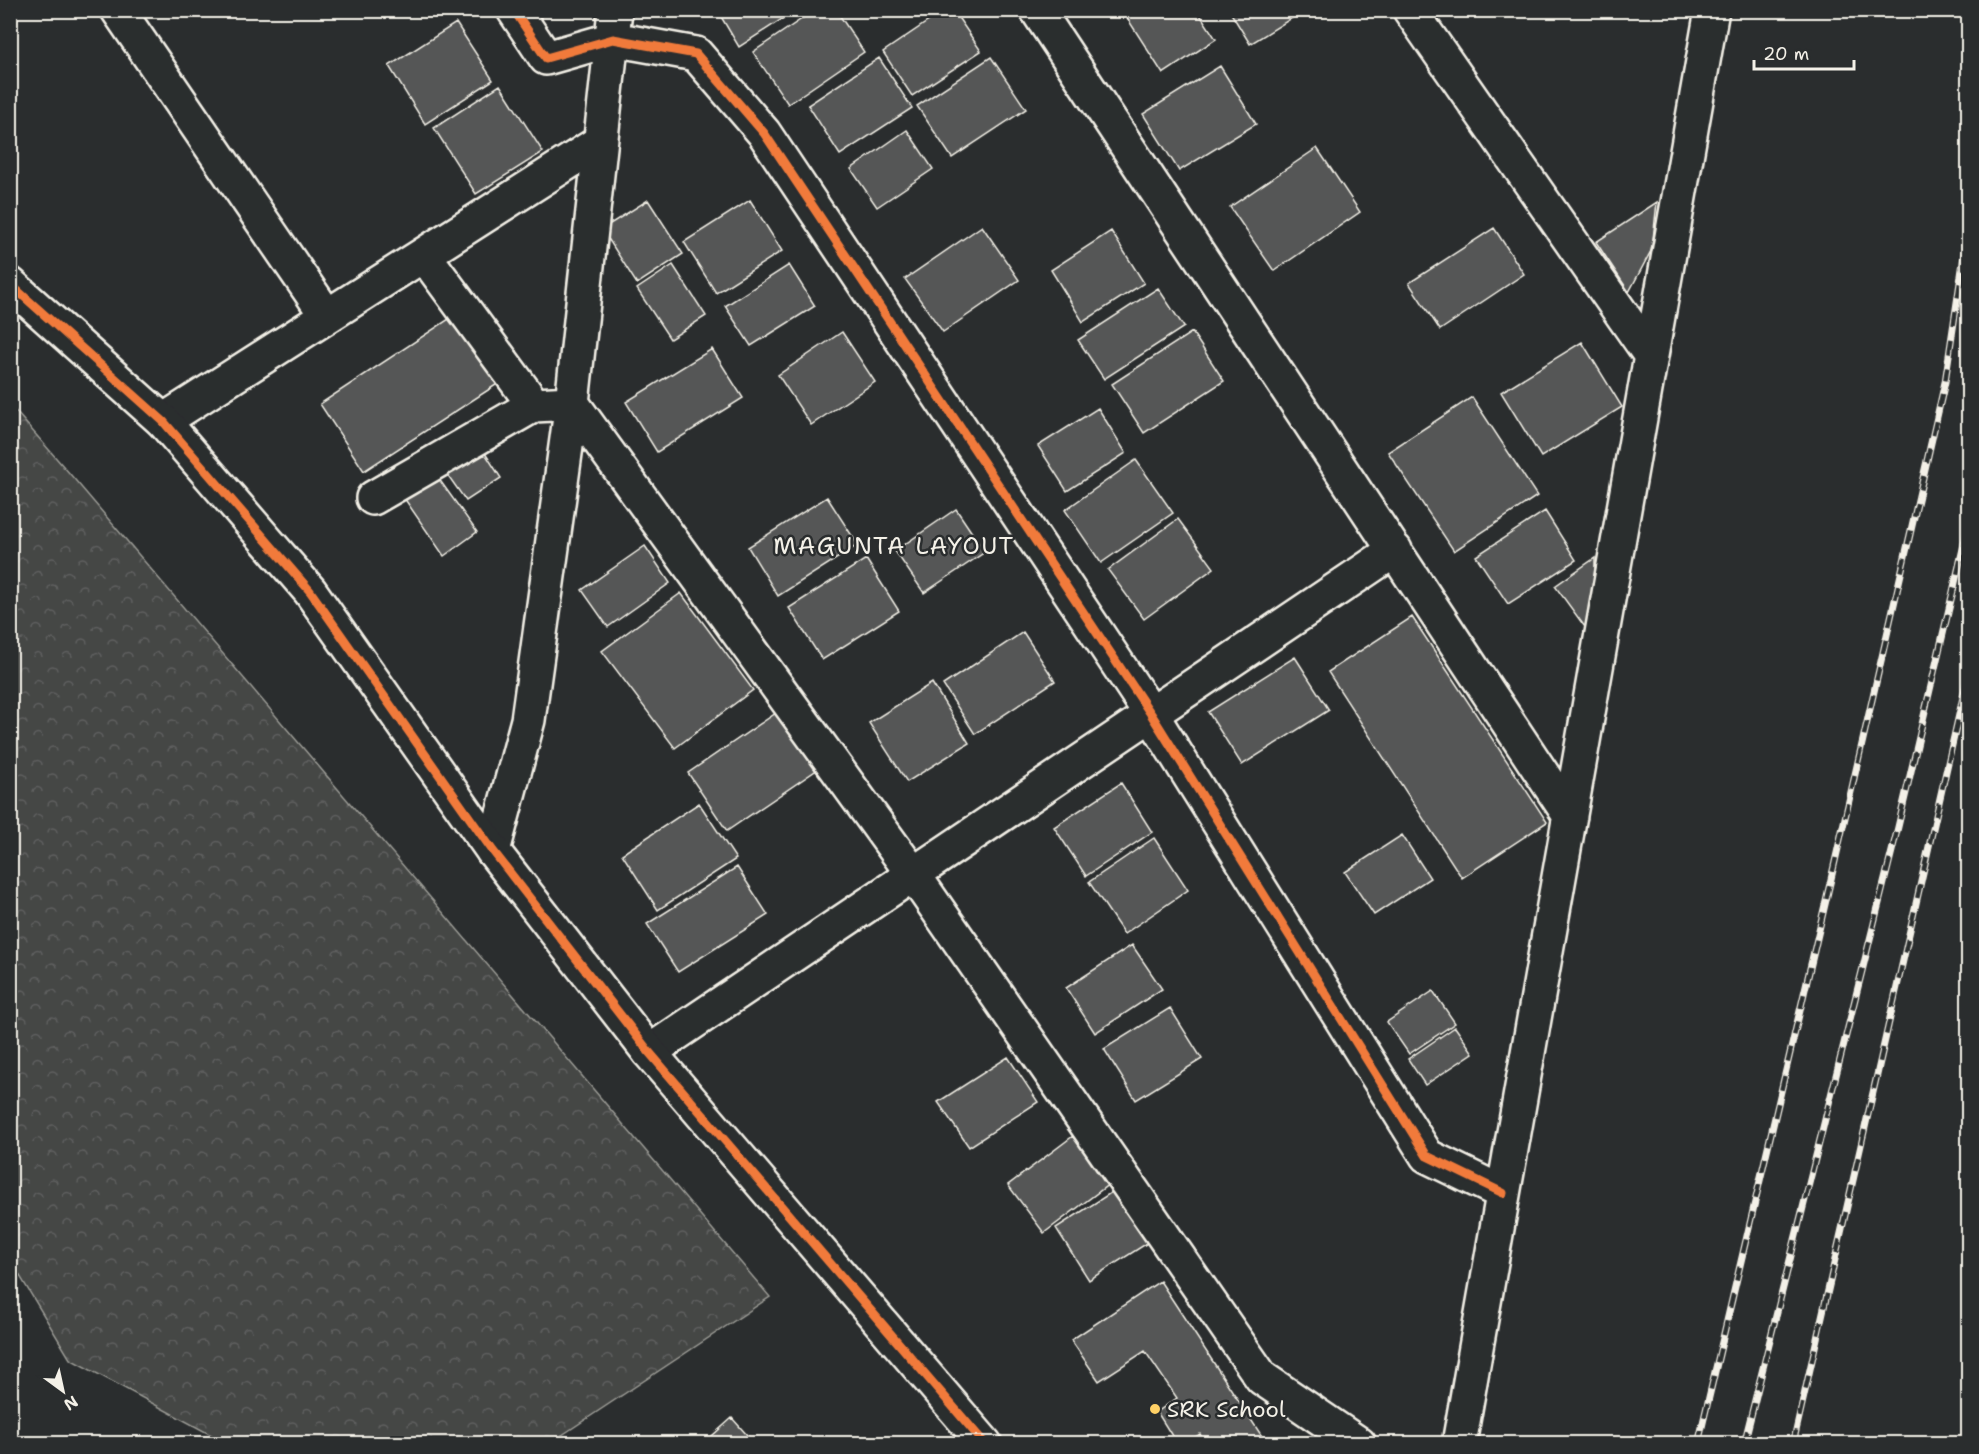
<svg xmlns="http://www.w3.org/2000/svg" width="1979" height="1454" viewBox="0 0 1979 1454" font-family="'Shantell Sans',sans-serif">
  <defs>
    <pattern id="park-crowns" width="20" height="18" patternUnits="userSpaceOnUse" patternTransform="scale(1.5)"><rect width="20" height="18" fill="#444645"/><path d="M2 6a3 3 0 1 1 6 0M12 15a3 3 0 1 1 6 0" fill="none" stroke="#606160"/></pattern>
  </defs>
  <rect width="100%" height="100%" fill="#2a2d2e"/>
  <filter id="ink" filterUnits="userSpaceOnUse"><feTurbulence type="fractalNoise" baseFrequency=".0167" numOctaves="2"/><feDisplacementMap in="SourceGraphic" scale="12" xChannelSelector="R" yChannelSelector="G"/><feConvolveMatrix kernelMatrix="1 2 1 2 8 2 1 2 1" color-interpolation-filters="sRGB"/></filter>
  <g filter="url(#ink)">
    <path fill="url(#park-crowns)" stroke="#9c9c96" stroke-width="1.5" d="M 11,406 L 70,474 L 770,1297 L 550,1443 L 228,1444 L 70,1359 L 11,1261 Z"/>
    <path fill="#555756" stroke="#f4f1e8" stroke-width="1.5" d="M 717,10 L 796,10 L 739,47 Z
      M 815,10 L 836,10 L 864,52 L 788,104 L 753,52 Z
      M 945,10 L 953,10 L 981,51 L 912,96 L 883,52 Z
      M 1122,10 L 1197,10 L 1216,39 L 1163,74 Z
      M 1229,10 L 1305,10 L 1250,44 Z
      M 456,23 L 493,80 L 425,124 L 389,66 Z
      M 991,57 L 1026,109 L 952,158 L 917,106 Z
      M 879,58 L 912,108 L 840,155 L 808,105 Z
      M 1220,66 L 1256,124 L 1179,171 L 1143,114 Z
      M 500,85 L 543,152 L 476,194 L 434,128 Z
      M 907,130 L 933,169 L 877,207 L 851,169 Z
      M 1317,148 L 1360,212 L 1274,271 L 1230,207 Z
      M 648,200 L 683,254 L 637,284 L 602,229 Z
      M 750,200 L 782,251 L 716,293 L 684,242 Z
      M 1657,202 L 1652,249 L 1629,292 L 1596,242 Z
      M 982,226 L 1019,280 L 943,332 L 905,279 Z
      M 1494,228 L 1524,274 L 1440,330 L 1409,283 Z
      M 1111,231 L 1144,283 L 1083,322 L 1051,270 Z
      M 673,265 L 706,316 L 670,339 L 637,289 Z
      M 789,265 L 815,306 L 751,346 L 725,306 Z
      M 1158,288 L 1184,327 L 1104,379 L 1078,340 Z
      M 455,315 L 499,383 L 364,471 L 320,404 Z
      M 842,332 L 875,382 L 811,425 L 778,375 Z
      M 1192,332 L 1224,381 L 1144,433 L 1112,384 Z
      M 1582,342 L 1622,407 L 1541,457 L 1501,392 Z
      M 712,349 L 743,398 L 657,452 L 626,402 Z
      M 1472,397 L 1537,496 L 1454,551 L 1388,452 Z
      M 1098,408 L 1126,453 L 1067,491 L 1038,446 Z
      M 483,450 L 501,478 L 466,501 L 447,474 Z
      M 1136,460 L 1173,513 L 1101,563 L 1065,510 Z
      M 436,475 L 477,532 L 444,556 L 404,498 Z
      M 827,497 L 858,545 L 778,596 L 748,547 Z
      M 956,509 L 985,552 L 924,593 L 895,551 Z
      M 1545,511 L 1576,560 L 1508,604 L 1476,556 Z
      M 1178,519 L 1214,568 L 1144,619 L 1108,570 Z
      M 645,546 L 670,583 L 608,627 L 582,590 Z
      M 1595,558 L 1595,572 L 1590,634 L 1555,586 Z
      M 866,559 L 899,611 L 822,660 L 789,608 Z
      M 681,593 L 753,690 L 675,748 L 602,651 Z
      M 1412,617 L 1547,822 L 1462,878 L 1328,672 Z
      M 1023,632 L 1055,681 L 975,734 L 943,685 Z
      M 1295,657 L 1329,710 L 1242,765 L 1208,712 Z
      M 932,683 L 969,743 L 907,782 L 869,723 Z
      M 779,711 L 818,769 L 727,831 L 688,773 Z
      M 1121,783 L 1152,832 L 1086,876 L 1054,827 Z
      M 699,803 L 736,859 L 658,910 L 622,854 Z
      M 1402,835 L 1430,878 L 1374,915 L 1345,872 Z
      M 1154,838 L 1188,890 L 1124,934 L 1089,882 Z
      M 737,867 L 768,915 L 678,972 L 647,924 Z
      M 1132,945 L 1162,989 L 1095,1033 L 1066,988 Z
      M 1433,991 L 1455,1023 L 1409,1054 L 1387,1022 Z
      M 1170,1008 L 1202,1059 L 1136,1100 L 1104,1049 Z
      M 1455,1027 L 1473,1053 L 1425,1085 L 1408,1059 Z
      M 1008,1057 L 1038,1102 L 969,1147 L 938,1102 Z
      M 1073,1136 L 1109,1184 L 1044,1233 L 1008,1185 Z
      M 1115,1190 L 1149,1242 L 1089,1280 L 1056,1228 Z
      M 1160,1281 L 1267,1444 L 1206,1444 L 1200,1434 L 1185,1444 L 1177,1444 L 1157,1412 L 1177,1398 L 1145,1351 L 1099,1381 L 1071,1340 Z
      M 732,1418 L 755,1444 L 703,1444 Z"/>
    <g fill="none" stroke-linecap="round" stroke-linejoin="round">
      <g stroke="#f4f1e8" stroke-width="38">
        <path id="street" d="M 118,10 L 327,316
          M 514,10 L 546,58 L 613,39 L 696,54 L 764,133 L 1151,714 L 1427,1156 L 1503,1193
          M 1037,10 L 1570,816
          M 1410,10 L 1651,356
          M 534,405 L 572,403 L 913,874 L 1262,1378 L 1359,1444
          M 163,421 L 600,142
          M 373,498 L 534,405 L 424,255
          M 493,851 L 528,720 L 572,403 L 615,10
          M 649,1052 L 1395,550
          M 1459,1444 L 1712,10"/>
      </g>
      <g stroke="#f4f1e8" stroke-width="38">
        <path id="secondary" d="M 10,284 L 163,421 L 310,591 L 493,851 L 649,1052 L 985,1444"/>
      </g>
      <use href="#street" stroke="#2a2d2e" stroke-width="33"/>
      <use href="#secondary" stroke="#2a2d2e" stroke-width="33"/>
      <g stroke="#f4f1e8" stroke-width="7">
        <path id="rail" d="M 1698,1444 L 1831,879 L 1945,382 L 1968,229
          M 1744,1444 L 1898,827 L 1968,527
          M 1793,1444 L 1968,675"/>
      </g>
      <use href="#rail" stroke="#2a2d2e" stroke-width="4.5" stroke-dasharray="14" stroke-linecap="butt"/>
      <g stroke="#2a2d2e" stroke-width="13">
        <path id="cycleway" d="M 514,10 L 546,58 L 613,39 L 696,54 L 764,133 L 1151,714 L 1427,1156 L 1503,1193
          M 10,284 L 163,421 L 310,591 L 493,851 L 649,1052 L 985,1444"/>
      </g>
      <use href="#cycleway" stroke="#f17a3a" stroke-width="9"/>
    </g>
  </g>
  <circle fill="#ffd166" stroke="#2a2d2e" stroke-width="2" cx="1155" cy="1409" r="6"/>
  <g text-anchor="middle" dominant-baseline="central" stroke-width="5" stroke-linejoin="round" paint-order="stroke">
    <g font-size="22" fill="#f4f1e8" stroke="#2a2d2e" text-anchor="start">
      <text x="1167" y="1409">SRK School</text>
    </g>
    <g font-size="24" letter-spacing="1.5" fill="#f4f1e8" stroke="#2a2d2e">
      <text x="894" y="546">MAGUNTA LAYOUT</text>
    </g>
  </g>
  <rect width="1979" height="1454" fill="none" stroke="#2a2d2e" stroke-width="36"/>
  <rect x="18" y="18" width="1943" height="1418" fill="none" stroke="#f4f1e8" stroke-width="2" filter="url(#ink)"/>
  <g transform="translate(63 1391) rotate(147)" stroke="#2a2d2e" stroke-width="4.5" paint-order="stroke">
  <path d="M0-4.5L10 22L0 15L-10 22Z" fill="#f4f1e8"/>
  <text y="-9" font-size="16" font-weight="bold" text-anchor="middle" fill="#f4f1e8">N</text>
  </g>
  <path d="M1754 60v9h100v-9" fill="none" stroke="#f4f1e8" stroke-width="3"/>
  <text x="1763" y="60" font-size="18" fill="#f4f1e8" stroke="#2a2d2e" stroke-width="4.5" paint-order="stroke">20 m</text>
</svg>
